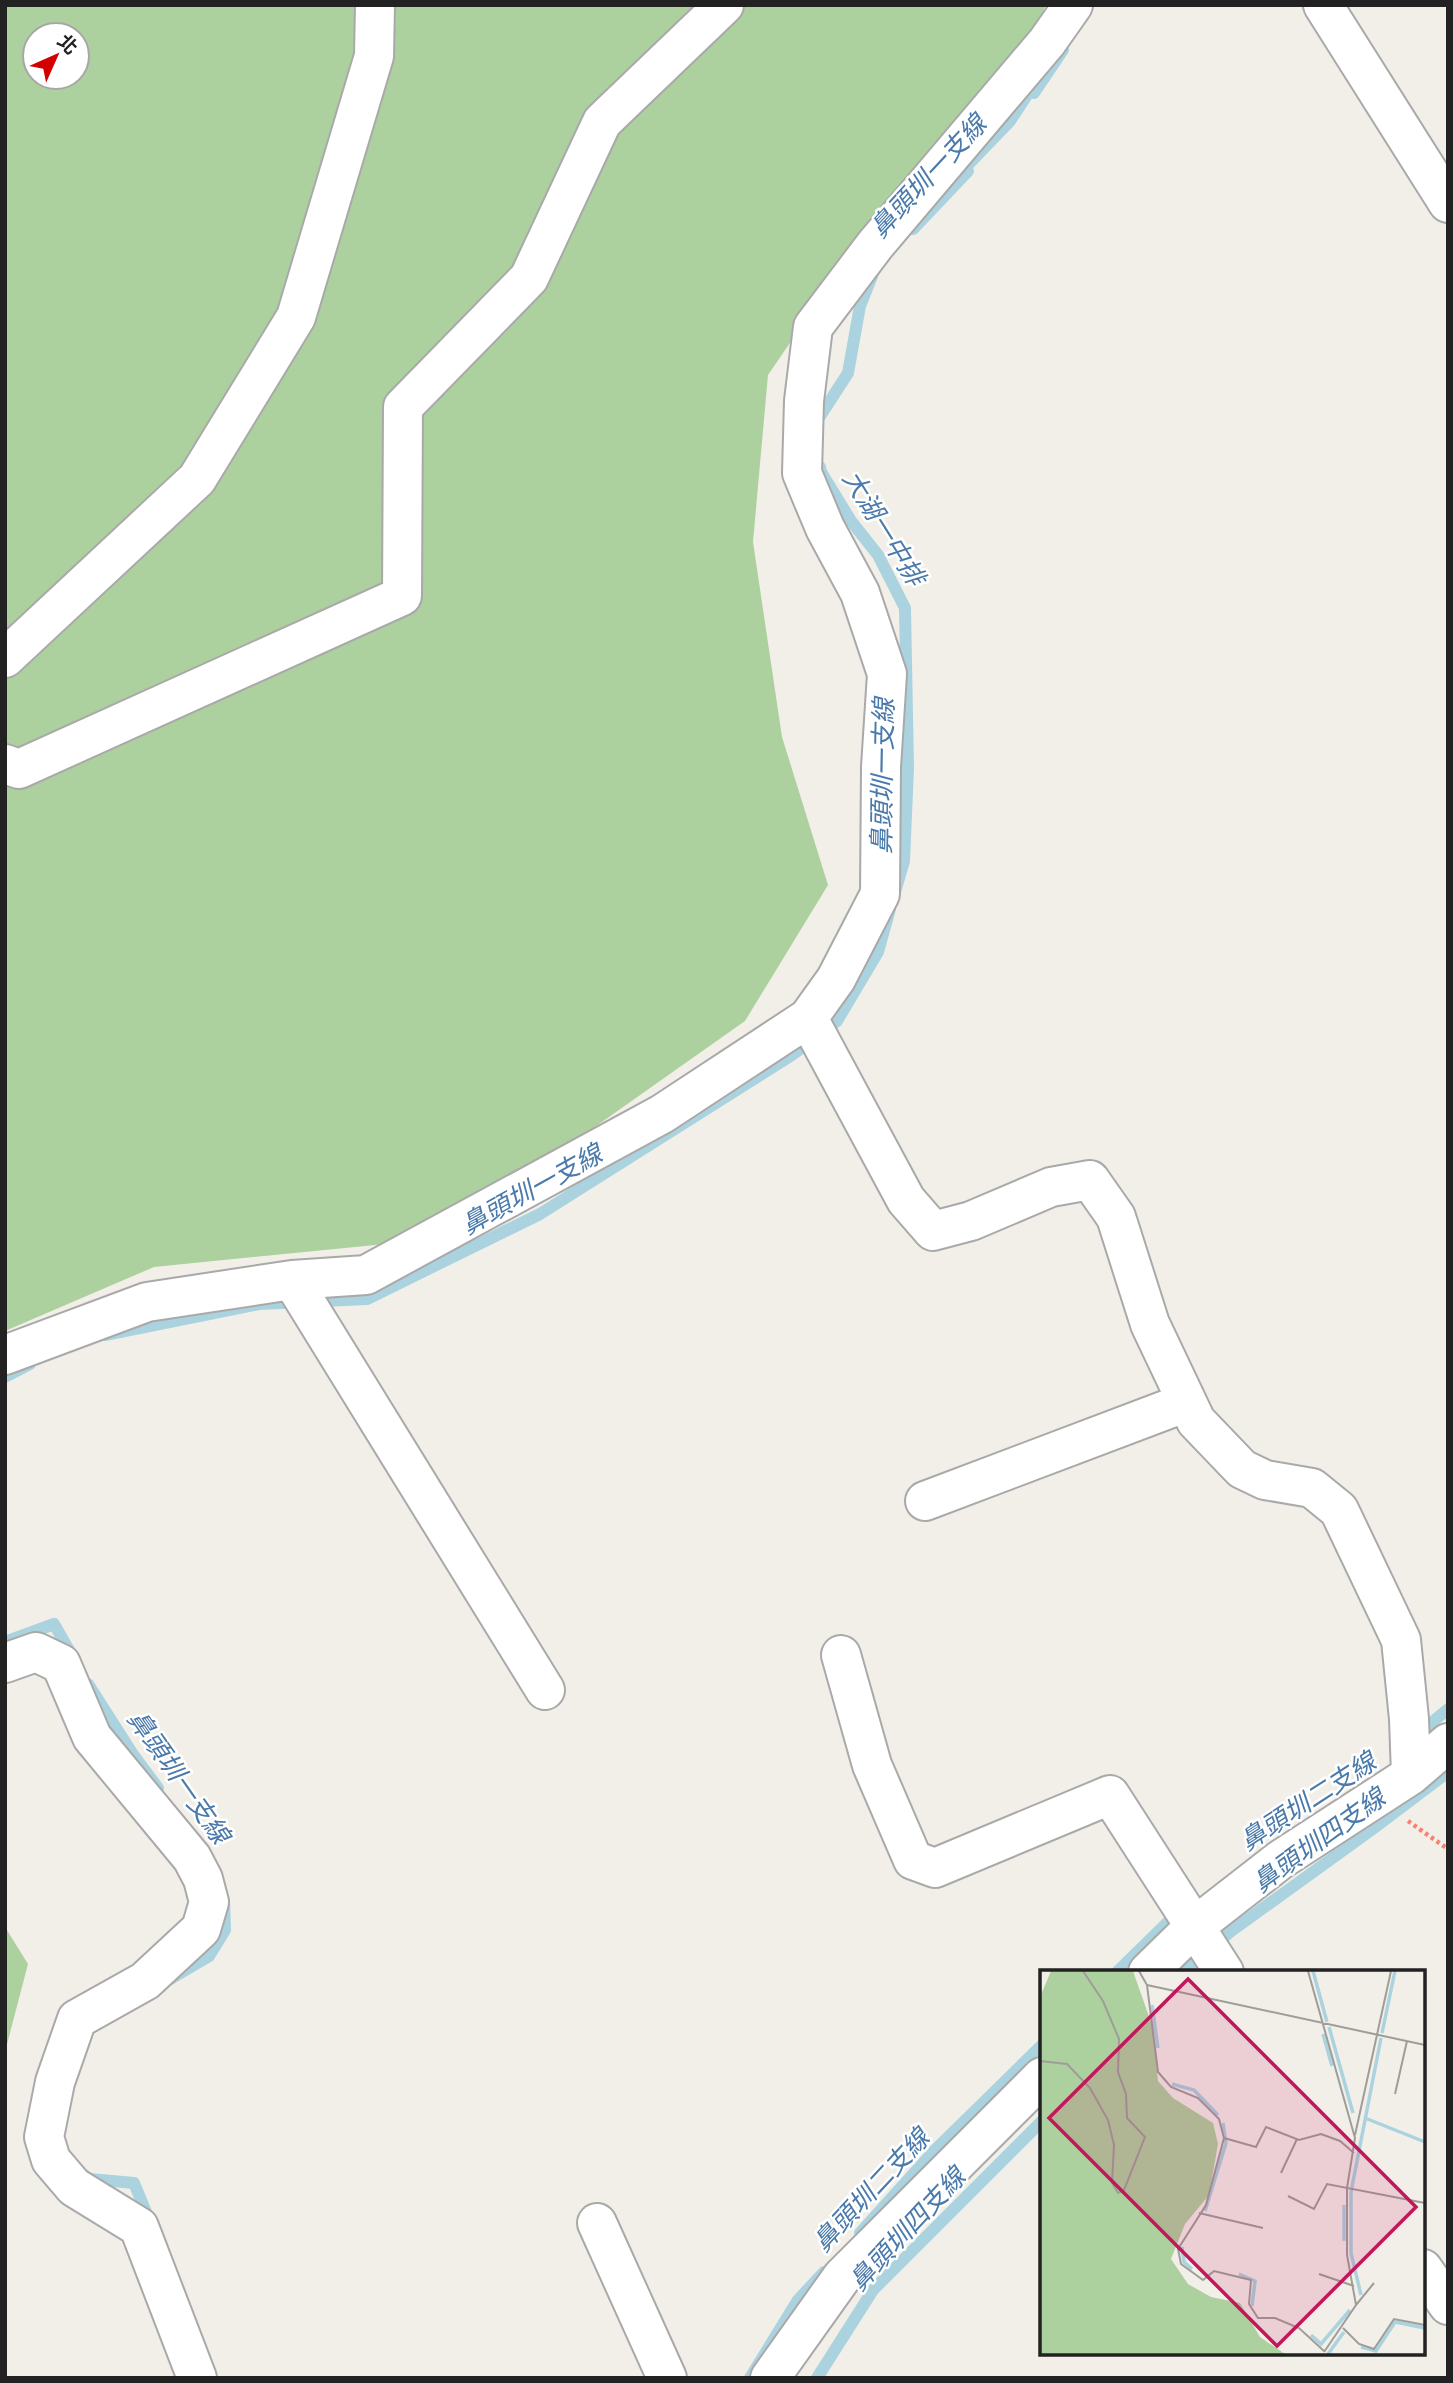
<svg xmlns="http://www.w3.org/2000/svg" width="1453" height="2383" viewBox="0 0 1453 2383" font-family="'Exo 2','Noto Sans TC',sans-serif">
  <rect width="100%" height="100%" fill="#f2efe9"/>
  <path fill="#add19e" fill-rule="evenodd" d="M 5,5 L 1046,5 L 1024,51 L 881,210 L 768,375 L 753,542 L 782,737 L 828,885 L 745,1021 L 436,1239 L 154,1267 L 5,1331 ZM 35,35 L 77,35 L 77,77 L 35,77 Z
    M 5,1927 L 28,1964 L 5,2052 Z"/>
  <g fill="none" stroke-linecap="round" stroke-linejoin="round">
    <path stroke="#aad3df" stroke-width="12" d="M 1034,93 L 1063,50
      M 959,174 L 1010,121 L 1035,83
      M 913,229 L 968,171
      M 815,424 L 848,373 L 860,306 L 874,271
      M 820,467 L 821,472 L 851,521 L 878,555 L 905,608 L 908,768 L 904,861 L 895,892
      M 105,1335 L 259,1304 L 367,1299 L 540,1214 L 792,1055 L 837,1021 L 878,952 L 890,909
      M 5,1377 L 30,1364
      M 5,1642 L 54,1624 L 74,1659
      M 88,1684 L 132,1753 L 158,1788
      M 1419,1741 L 1436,1719 L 1448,1709
      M 1117,1972 L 1168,1922 L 1181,1913
      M 1184,1972 L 1230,1932 L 1374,1828 L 1448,1772
      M 170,1979 L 209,1956 L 225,1930 L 224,1901
      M 84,2175 L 90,2179 L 134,2183 L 150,2222
      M 860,2233 L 934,2151 L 1042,2045
      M 750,2378 L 798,2300 L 824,2272
      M 817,2378 L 873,2290 L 1042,2121"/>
    <g stroke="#a9a9a9" stroke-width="42">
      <path id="minor" d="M 1323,5 L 1448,203
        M 5,658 L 197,479 L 296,317 L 374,56 L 375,5
        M 5,764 L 19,769 L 402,596 L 403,407 L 529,278 L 602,122 L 724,5
        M 808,1018 L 906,1200 L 933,1231 L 971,1221 L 1051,1187 L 1090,1180 L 1116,1217 L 1150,1324 L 1196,1421 L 1242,1469 L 1265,1480 L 1312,1488 L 1339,1510 L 1401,1640 L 1409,1719 L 1411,1775
        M 292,1280 L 545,1690
        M 5,1355 L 147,1302 L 292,1280 L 366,1275 L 662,1114 L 808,1018 L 836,979 L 880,894 L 881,767 L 887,674 L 860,593 L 825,528 L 802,473 L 804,401 L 813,327 L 875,245 L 1047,42 L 1073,5
        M 925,1501 L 1187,1402
        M 841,1655 L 872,1765 L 913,1860 L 935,1868 L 1110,1795 L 1224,1972
        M 5,1663 L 36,1652 L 61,1664 L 92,1737 L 192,1858 L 203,1879 L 209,1902 L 201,1929 L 145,1981 L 77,2019 L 55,2082 L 44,2137 L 51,2160 L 74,2187 L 139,2227 L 197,2378
        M 1148,1972 L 1194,1927 L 1280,1860 L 1411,1775 L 1448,1743
        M 597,2223 L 667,2378
        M 1423,2269 L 1448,2305
        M 770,2378 L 842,2277 L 1042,2077"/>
    </g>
    <path stroke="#fa8072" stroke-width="4.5" stroke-dasharray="3.5 3.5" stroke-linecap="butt" d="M 1408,1821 L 1448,1849"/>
    <use href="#minor" stroke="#fff" stroke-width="38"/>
  </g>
  <g text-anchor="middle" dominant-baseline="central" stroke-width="5" stroke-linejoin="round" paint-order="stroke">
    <g font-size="26" font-style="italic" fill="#4a7aab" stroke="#fff">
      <text transform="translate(927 175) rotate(-47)">鼻頭圳一支線</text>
      <text transform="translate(885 527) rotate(58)">大湖一中排</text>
      <text transform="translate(881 776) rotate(-89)">鼻頭圳一支線</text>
      <text transform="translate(531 1188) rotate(-29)">鼻頭圳一支線</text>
      <text transform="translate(180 1776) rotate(55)">鼻頭圳一支線</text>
      <text transform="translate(1307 1800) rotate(-33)">鼻頭圳二支線</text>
      <text transform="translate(1318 1839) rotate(-36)">鼻頭圳四支線</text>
      <text transform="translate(870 2189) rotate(-47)">鼻頭圳二支線</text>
      <text transform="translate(906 2228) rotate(-47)">鼻頭圳四支線</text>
    </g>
  </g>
  <g transform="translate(1040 1970)">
    <rect width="385" height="385" fill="#f2efe9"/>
    <path d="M 11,1 L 93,1 L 112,55 L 118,111 L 133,128 L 173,153 L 178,174 L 169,225 L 145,254 L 131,289 L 148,314 L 171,327 L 200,333 L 220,367 L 245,384 L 0,384 L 0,27 Z" fill="#add19e"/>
    <path fill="none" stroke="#aad3df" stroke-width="3.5" d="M 273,1 L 287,52M 112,35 L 118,78M 289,57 L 313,143M 342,63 L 355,1M 283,64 L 292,96M 132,114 L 154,120 L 178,145M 325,148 L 385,172M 304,235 L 304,271M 165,241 L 186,173 L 183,153M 142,277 L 144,292 L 152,299M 199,304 L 215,311 L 212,336M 321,325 L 311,283 L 311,222 L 341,68M 271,365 L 281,374 L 310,340M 321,377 L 336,381 L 355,352 L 385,358M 288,384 L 304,362"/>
    <path fill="none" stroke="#9f9d99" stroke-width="2" d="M 99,1 L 107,15 L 118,102 L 131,117 L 158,128 L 179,149 L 184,168 L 166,235 L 138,279 L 141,294 L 163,310 L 174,301 L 211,310 L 209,334 L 218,348 L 235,348 L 259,358 L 284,381M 268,1 L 315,168 L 307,218 L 307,285 L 316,335 L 284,382M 107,15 L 385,75M 0,91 L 27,94 L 50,118 L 68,150 L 74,175 L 72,213 L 78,223 L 84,220 L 105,167 L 87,148 L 86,124 L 78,102 L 79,69 L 63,31 L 43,1M 355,124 L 367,71M 315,165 L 351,1M 184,168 L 216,177 L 226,157 L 259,170 L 281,164 L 300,171 L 314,183M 241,203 L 257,169M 248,226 L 274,239 L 287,214 L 385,233M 159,243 L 223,258M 279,304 L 314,316M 316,335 L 334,313M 303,358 L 319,374 L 334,379 L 354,349 L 385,355"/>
    <path fill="#c2185b" fill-opacity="0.15" stroke="#c2185b" stroke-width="3.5" d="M 148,9 L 376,237 L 237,376 L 9,148 Z"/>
    <rect width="385" height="385" fill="none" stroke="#222" stroke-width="3.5"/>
  </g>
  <rect width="1453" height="2383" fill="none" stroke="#222222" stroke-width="14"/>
  <g transform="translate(56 56) rotate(45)"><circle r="33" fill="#ffffff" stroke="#a7a7a7" stroke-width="2"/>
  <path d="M0-5L12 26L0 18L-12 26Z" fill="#d40000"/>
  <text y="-10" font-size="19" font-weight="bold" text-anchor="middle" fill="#222222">北</text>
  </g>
</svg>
